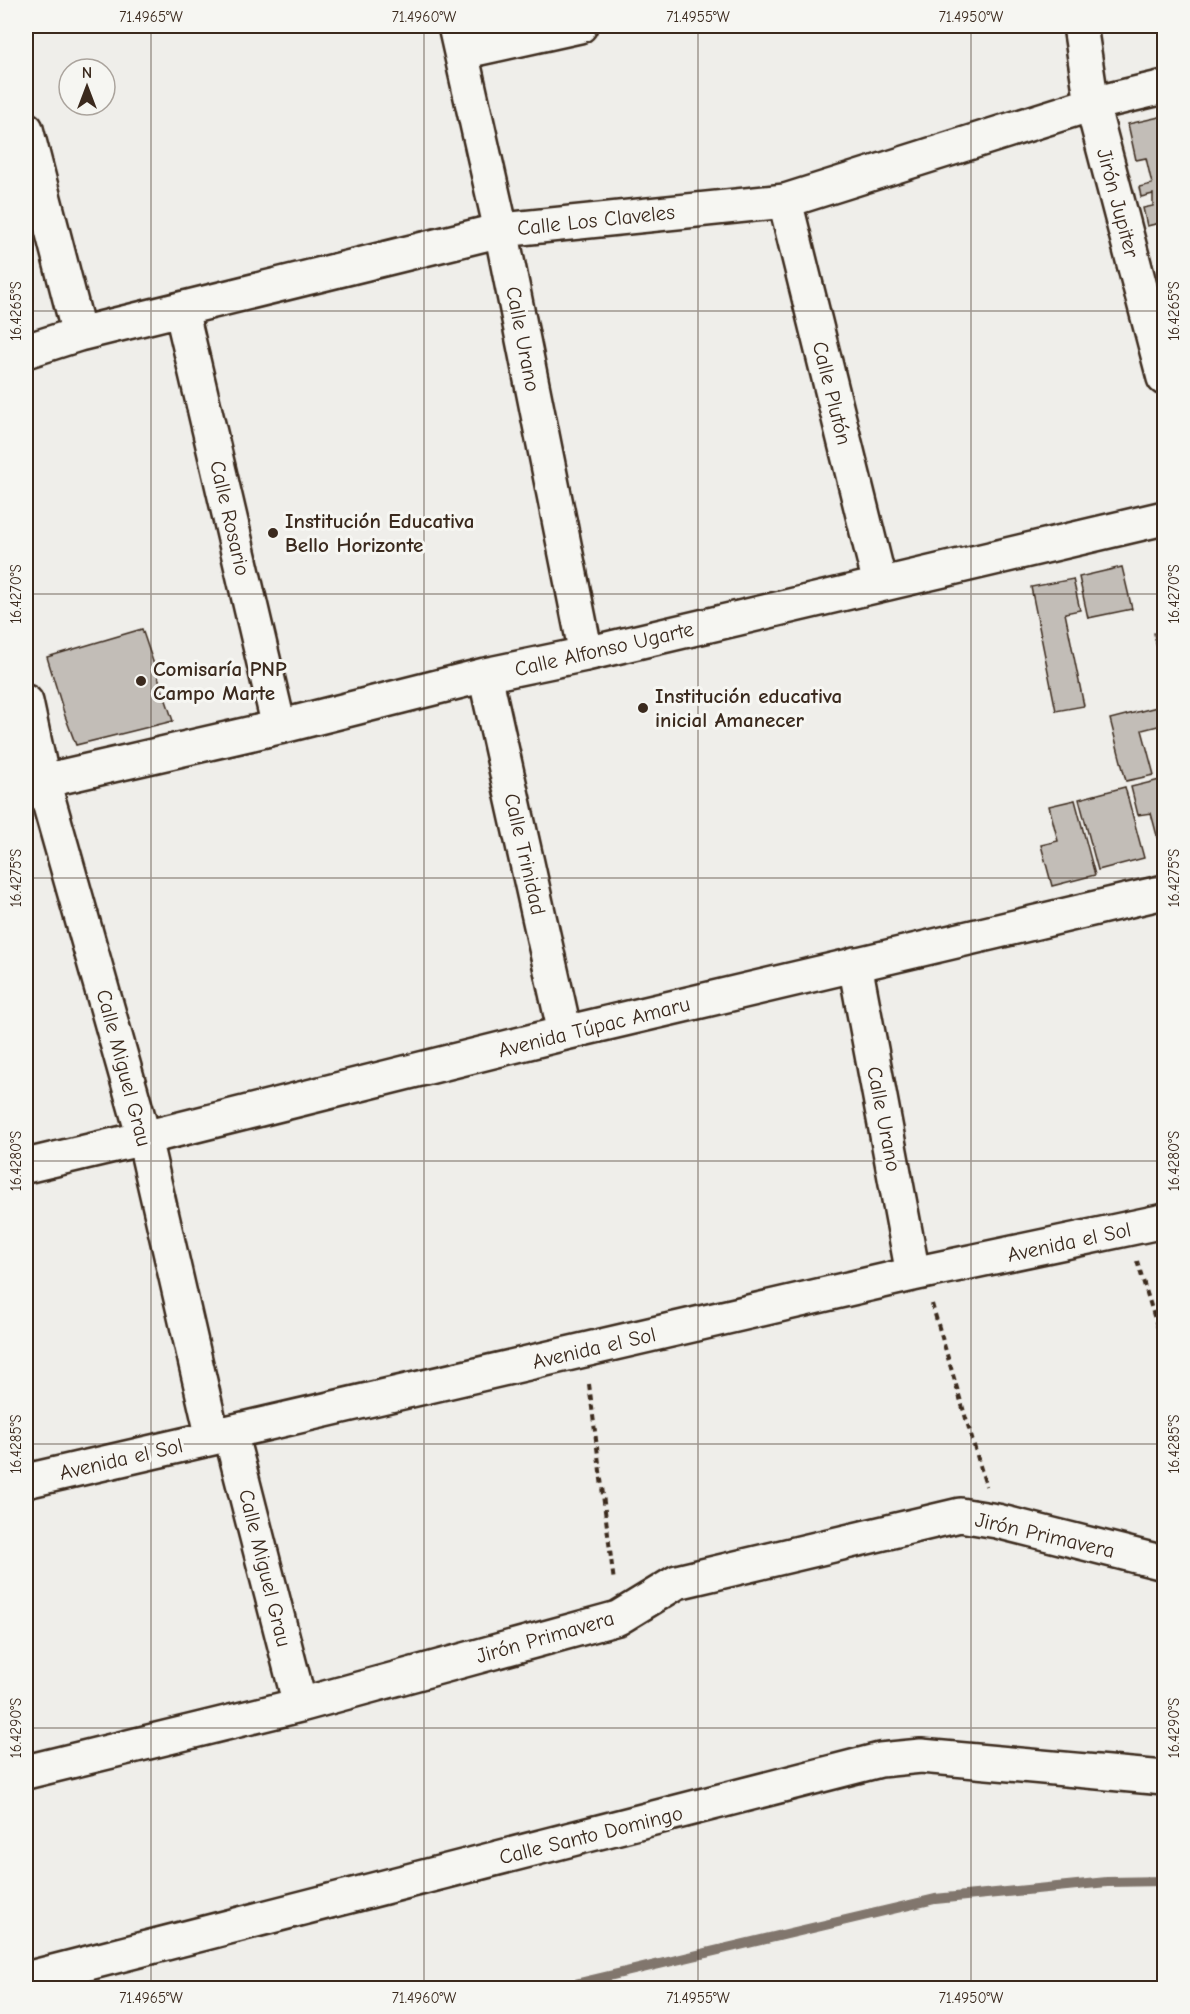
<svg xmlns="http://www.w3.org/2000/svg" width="1190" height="2014" viewBox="0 0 1190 2014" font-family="'Comic Neue',sans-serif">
  <rect width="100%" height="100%" fill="#efeeea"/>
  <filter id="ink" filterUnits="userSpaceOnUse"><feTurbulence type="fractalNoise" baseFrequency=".0167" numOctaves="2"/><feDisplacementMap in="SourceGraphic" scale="12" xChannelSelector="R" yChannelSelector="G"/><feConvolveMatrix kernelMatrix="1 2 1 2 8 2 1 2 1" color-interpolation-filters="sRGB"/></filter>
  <g filter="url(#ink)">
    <path fill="#e2dfdb" d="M 26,261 L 35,301 L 26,318 Z"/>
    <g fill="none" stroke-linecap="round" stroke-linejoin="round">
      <path stroke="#81766d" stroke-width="10" d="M 558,1988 L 935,1899 L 1107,1882 L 1164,1881"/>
    </g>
    <path fill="#c2bdb7" stroke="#3b2a1e" stroke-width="1.5" d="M 1164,116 L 1164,222 L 1147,226 L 1143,208 L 1153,206 L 1153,194 L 1141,197 L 1139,187 L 1152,184 L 1146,158 L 1136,160 L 1128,124 Z
      M 1122,567 L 1132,609 L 1088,618 L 1079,577 Z
      M 1073,579 L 1080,610 L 1065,613 L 1084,706 L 1056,711 L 1031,587 Z
      M 142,629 L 173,721 L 76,745 L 65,716 L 47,657 Z
      M 1164,631 L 1164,683 L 1154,633 Z
      M 1157,707 L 1162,725 L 1142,730 L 1154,775 L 1126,781 L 1110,719 Z
      M 1164,779 L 1164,850 L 1161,851 L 1151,813 L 1138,815 L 1131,787 Z
      M 1125,787 L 1144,858 L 1098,870 L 1079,799 Z
      M 1075,800 L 1095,875 L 1052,886 L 1041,845 L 1058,841 L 1049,806 Z"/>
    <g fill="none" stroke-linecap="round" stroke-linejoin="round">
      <g stroke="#3b2a1e" stroke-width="38">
        <path id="minor" d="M 455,26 L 501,230 L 586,654
          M 1080,26 L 1092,104 L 1164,378
          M 462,52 L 580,26
          M 26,129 L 79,334
          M 785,201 L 880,584
          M 181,309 L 279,727
          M 26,351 L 79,334 L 501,230 L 785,201 L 1092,104 L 1164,87
          M 485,675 L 565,1033
          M 26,702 L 43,781 L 144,1138 L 213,1438
          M 43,781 L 279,727 L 485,675 L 586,654 L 1164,518
          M 855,964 L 913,1274
          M 26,1166 L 144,1138 L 565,1033 L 1164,892
          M 230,1432 L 300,1705
          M 26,1481 L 213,1438 L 230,1432 L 913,1274 L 1164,1221
          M 26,1772 L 300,1705 L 618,1618 L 677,1582 L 960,1515 L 997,1521 L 1164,1563"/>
      </g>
      <g stroke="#3b2a1e" stroke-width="38">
        <path id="tertiary" d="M 26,1979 L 880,1760 L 921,1756 L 1164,1778"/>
      </g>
      <path stroke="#3b2a1e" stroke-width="4" stroke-dasharray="6 4.5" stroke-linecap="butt" d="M 1137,1261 L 1164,1348
        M 932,1304 L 986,1486
        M 589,1384 L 614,1582"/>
      <use href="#minor" stroke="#f6f6f2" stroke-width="33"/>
      <use href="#tertiary" stroke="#f6f6f2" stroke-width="33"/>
    </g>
  </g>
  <path fill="none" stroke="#3b2a1e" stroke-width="1.5" stroke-opacity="0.45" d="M 151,26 L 151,1988M 424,26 L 424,1988M 698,26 L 698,1988M 971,26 L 971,1988M 26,28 L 1164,28M 26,311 L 1164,311M 26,594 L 1164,594M 26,878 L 1164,878M 26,1161 L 1164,1161M 26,1444 L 1164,1444M 26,1728 L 1164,1728"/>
  <g fill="#3b2a1e" stroke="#f6f6f2" stroke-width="2">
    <circle cx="273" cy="533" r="6"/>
    <circle cx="141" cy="681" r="6"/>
    <circle cx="643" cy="708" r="6"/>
  </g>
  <g text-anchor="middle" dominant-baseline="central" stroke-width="6" stroke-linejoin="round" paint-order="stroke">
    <g font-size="21" fill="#3b2a1e" stroke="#f6f6f2">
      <text transform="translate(1118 203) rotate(75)">Jirón Jupiter</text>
      <text transform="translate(596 220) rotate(-6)">Calle Los Claveles</text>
      <text transform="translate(523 339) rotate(79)">Calle Urano</text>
      <text transform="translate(832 393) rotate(76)">Calle Plutón</text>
      <text transform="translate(230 518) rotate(77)">Calle Rosario</text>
      <text transform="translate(604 649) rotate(-13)">Calle Alfonso Ugarte</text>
      <text transform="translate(525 854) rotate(77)">Calle Trinidad</text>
      <text transform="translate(594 1027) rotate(-14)">Avenida Túpac Amaru</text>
      <text transform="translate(124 1068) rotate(75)">Calle Miguel Grau</text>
      <text transform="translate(884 1119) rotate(79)">Calle Urano</text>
      <text transform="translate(1069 1242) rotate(-12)">Avenida el Sol</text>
      <text transform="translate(594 1348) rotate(-13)">Avenida el Sol</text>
      <text transform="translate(121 1459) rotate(-13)">Avenida el Sol</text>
      <text transform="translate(1045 1535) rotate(13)">Jirón Primavera</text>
      <text transform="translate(265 1568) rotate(76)">Calle Miguel Grau</text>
      <text transform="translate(545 1637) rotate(-16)">Jirón Primavera</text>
      <text transform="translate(591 1835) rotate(-14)">Calle Santo Domingo</text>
    </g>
    <g font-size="21" font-weight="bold" fill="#3b2a1e" stroke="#f6f6f2" text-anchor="start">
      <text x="285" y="521">Institución Educativa<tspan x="285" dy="24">Bello Horizonte</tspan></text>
      <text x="153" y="669">Comisaría PNP<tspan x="153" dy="24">Campo Marte</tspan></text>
      <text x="655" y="696">Institución educativa<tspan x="655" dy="24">inicial Amanecer</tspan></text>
    </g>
  </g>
  <rect width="1190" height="2014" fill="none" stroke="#f6f6f2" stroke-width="66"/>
  <g transform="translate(87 87)"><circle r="28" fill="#f6f6f2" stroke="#aba49d" stroke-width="1.5"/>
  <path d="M0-4.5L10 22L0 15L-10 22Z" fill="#3b2a1e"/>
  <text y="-9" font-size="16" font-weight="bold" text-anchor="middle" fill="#3b2a1e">N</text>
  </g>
  <rect x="33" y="33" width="1124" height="1948" fill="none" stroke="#3b2a1e" stroke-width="2"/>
  <g font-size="15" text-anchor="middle" fill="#3b2a1e">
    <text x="151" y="22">71.4965°W</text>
    <text x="424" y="22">71.4960°W</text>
    <text x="698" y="22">71.4955°W</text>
    <text x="971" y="22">71.4950°W</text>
    <text transform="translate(16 311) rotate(-90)" y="5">16.4265°S</text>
    <text transform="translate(1174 311) rotate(-90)" y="5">16.4265°S</text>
    <text transform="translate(16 594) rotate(-90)" y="5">16.4270°S</text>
    <text transform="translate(1174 594) rotate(-90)" y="5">16.4270°S</text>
    <text transform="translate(16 878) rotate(-90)" y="5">16.4275°S</text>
    <text transform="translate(1174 878) rotate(-90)" y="5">16.4275°S</text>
    <text transform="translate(16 1161) rotate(-90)" y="5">16.4280°S</text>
    <text transform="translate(1174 1161) rotate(-90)" y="5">16.4280°S</text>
    <text transform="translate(16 1444) rotate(-90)" y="5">16.4285°S</text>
    <text transform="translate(1174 1444) rotate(-90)" y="5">16.4285°S</text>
    <text transform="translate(16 1728) rotate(-90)" y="5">16.4290°S</text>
    <text transform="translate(1174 1728) rotate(-90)" y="5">16.4290°S</text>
    <text x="151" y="2003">71.4965°W</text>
    <text x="424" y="2003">71.4960°W</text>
    <text x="698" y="2003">71.4955°W</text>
    <text x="971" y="2003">71.4950°W</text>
  </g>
</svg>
